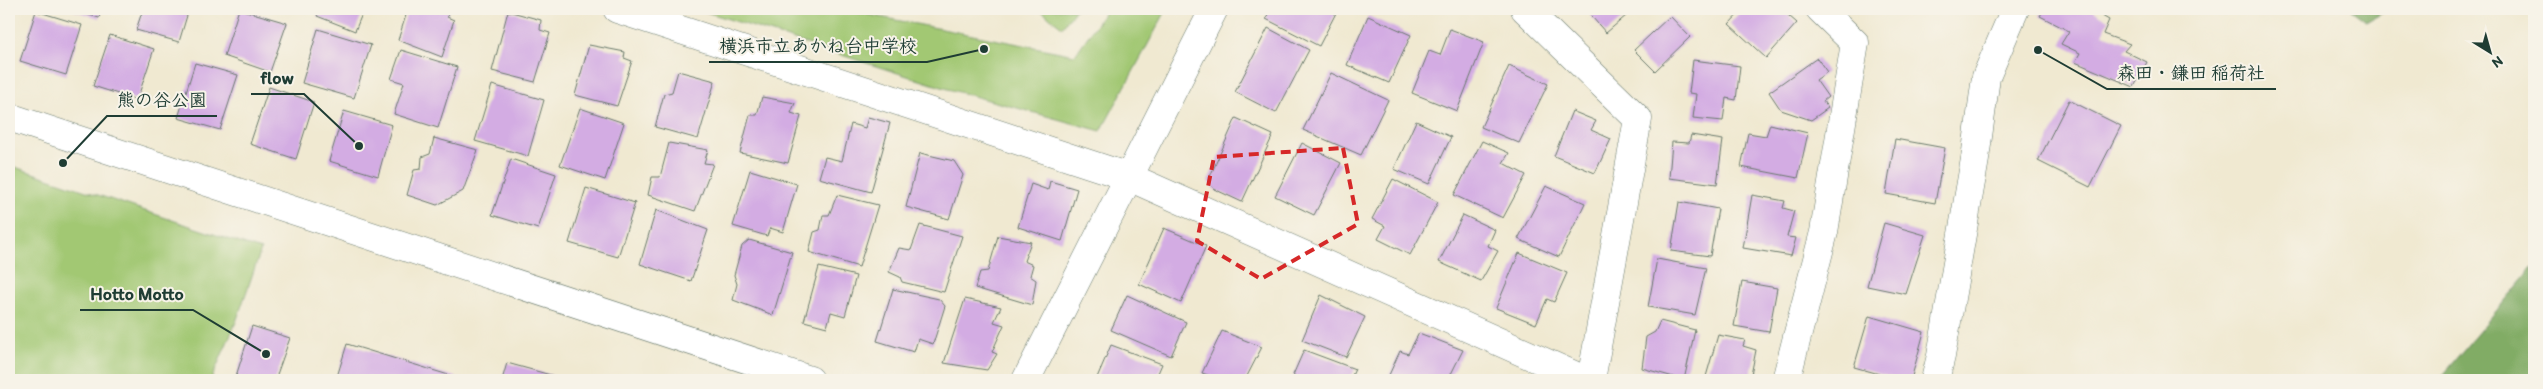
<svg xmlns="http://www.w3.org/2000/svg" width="2543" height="389" viewBox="0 0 2543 389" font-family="Itim,'Klee One',sans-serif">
  <rect width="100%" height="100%" fill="#f7f3e8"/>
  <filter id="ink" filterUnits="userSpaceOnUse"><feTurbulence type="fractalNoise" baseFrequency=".02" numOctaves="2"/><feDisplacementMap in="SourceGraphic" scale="10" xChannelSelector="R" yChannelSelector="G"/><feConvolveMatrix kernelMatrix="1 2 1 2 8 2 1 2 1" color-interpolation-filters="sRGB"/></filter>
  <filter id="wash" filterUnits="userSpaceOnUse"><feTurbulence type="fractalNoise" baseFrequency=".0096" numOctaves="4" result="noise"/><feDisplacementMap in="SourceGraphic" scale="20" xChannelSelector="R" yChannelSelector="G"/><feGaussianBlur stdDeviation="1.12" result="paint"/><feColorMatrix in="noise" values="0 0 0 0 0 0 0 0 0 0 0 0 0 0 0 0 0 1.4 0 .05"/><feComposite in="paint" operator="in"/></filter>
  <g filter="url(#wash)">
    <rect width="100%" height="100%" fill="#f0e9d1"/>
    <path fill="#a2c873" stroke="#608254" d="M 697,9 L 839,9 L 1075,55 L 1107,9 L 1167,9 L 1101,131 L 948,89 Z
      M 1039,9 L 1076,9 L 1062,27 Z
      M 9,165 L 261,250 L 236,322 L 211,380 L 9,380 Z"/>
    <path fill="#81ac65" stroke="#50744c" d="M 2350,9 L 2389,9 L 2367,22 Z
      M 2534,266 L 2534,380 L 2438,380 Z"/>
    <g id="blocks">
      <path fill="#d3ace3" d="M 69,9 L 102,9 L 99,18 Z
        M 143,9 L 189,9 L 179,42 L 136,30 Z
        M 239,9 L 287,23 L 270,72 L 224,56 Z
        M 320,9 L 364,9 L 355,31 L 317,16 Z
        M 408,9 L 450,9 L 447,17 L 454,20 L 442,57 L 398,40 Z
        M 1270,9 L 1338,9 L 1319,46 L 1266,19 Z
        M 1585,9 L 1634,9 L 1606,33 Z
        M 1743,9 L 1781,9 L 1797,23 L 1766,58 L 1729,24 Z
        M 2044,9 L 2090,9 L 2109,20 L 2103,34 L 2130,44 L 2124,51 L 2147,62 L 2134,87 L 2075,62 L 2080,53 L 2061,44 L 2069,31 L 2040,16 Z
        M 36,11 L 82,25 L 66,75 L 20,61 Z
        M 508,11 L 541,20 L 540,30 L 550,33 L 535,82 L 492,71 Z
        M 1368,16 L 1411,35 L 1389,83 L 1347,65 Z
        M 1670,16 L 1690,37 L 1655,71 L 1634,50 Z
        M 1268,28 L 1309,50 L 1276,113 L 1235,92 Z
        M 318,29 L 371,45 L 354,98 L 302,83 Z
        M 1450,29 L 1484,42 L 1457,111 L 1412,93 L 1429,51 L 1440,55 Z
        M 110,35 L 154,49 L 137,100 L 93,86 Z
        M 589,45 L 625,52 L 624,58 L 632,61 L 617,106 L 575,95 Z
        M 401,50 L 457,67 L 438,128 L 394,114 L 404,83 L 391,79 Z
        M 1817,58 L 1827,72 L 1816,80 L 1828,97 L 1823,101 L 1828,108 L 1811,120 L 1781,110 L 1769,92 Z
        M 1693,60 L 1740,66 L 1736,100 L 1726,98 L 1723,121 L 1693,118 L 1696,94 L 1689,93 Z
        M 195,63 L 238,75 L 220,130 L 178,118 Z
        M 1509,66 L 1548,84 L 1519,143 L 1481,127 Z
        M 678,71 L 715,81 L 698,139 L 655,127 L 664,94 L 672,92 Z
        M 1331,73 L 1388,100 L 1361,155 L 1303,130 Z
        M 492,85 L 544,100 L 528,156 L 475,141 Z
        M 269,87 L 314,102 L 296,159 L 250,144 Z
        M 762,97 L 795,103 L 791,113 L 801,116 L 788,163 L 740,153 L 750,115 L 757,115 Z
        M 2069,100 L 2121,126 L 2090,187 L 2038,161 Z
        M 580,108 L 624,123 L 605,180 L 560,165 Z
        M 344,111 L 392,125 L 378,176 L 329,161 Z
        M 1572,111 L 1596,121 L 1591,130 L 1611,139 L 1595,173 L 1554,156 Z
        M 868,117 L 890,123 L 871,192 L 819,178 L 825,157 L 842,161 L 851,124 L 865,128 Z
        M 1236,118 L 1273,135 L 1242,202 L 1214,189 L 1208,181 Z
        M 1416,121 L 1451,137 L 1429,184 L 1394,169 Z
        M 1770,124 L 1808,133 L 1798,178 L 1741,167 L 1748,133 L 1766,136 Z
        M 1691,135 L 1723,140 L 1717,184 L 1669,178 L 1672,142 L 1689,143 Z
        M 434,138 L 478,150 L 463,191 L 437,205 L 407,195 L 414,170 L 421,169 L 422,157 L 430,154 Z
        M 1895,139 L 1945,148 L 1935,203 L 1886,194 Z
        M 1482,141 L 1509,153 L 1503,163 L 1526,175 L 1503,218 L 1454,195 Z
        M 669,143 L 708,150 L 704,163 L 713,164 L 695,211 L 648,195 L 652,177 L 660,177 Z
        M 1302,143 L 1341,163 L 1314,215 L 1275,196 Z
        M 920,153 L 954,161 L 963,175 L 949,219 L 906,207 Z
        M 511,159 L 556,174 L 538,229 L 492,215 Z
        M 750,170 L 797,184 L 783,232 L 770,228 L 767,236 L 733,226 Z
        M 1393,179 L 1438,202 L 1410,255 L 1378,239 L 1385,226 L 1372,219 Z
        M 1050,181 L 1077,189 L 1062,241 L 1018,227 L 1031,184 L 1048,190 Z
        M 1546,186 L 1585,203 L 1559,257 L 1518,239 Z
        M 586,188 L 635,203 L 618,257 L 569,243 Z
        M 837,195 L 878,205 L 859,267 L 809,252 L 814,232 L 820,230 L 823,215 L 829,215 Z
        M 1752,195 L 1785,201 L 1783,208 L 1794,211 L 1787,237 L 1796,238 L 1791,256 L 1743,248 Z
        M 1679,202 L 1718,209 L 1710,256 L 1671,251 Z
        M 656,210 L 708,230 L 691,281 L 640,264 Z
        M 1463,215 L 1495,230 L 1488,246 L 1498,251 L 1481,281 L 1439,262 Z
        M 1884,223 L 1925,235 L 1906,294 L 1867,286 Z
        M 920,225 L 962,236 L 944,292 L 902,282 L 900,277 L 889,272 L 899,248 L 911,250 Z
        M 1164,228 L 1206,246 L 1181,303 L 1139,284 Z
        M 998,236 L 1031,242 L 1024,261 L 1033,265 L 1030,276 L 1036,280 L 1032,305 L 975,288 L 980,272 L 988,271 Z
        M 749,240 L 792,252 L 773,315 L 733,300 L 737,284 L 734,275 L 742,246 Z
        M 1519,253 L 1567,273 L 1554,302 L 1547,299 L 1536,324 L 1496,308 Z
        M 1657,259 L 1706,268 L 1695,315 L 1648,307 Z
        M 819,267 L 856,276 L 845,316 L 831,312 L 827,327 L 804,321 Z
        M 1742,282 L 1777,288 L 1769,332 L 1734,326 Z
        M 893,289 L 939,299 L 945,306 L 933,344 L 918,339 L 914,352 L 877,341 Z
        M 1127,295 L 1186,322 L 1171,356 L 1111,330 Z
        M 1321,295 L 1365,317 L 1346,357 L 1302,340 Z
        M 965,299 L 1001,307 L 994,322 L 1004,325 L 992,352 L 997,354 L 987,370 L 944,363 Z
        M 1869,316 L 1924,332 L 1911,380 L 1901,380 L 1854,367 Z
        M 1660,321 L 1695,330 L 1684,380 L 1642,368 L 1646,337 L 1655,332 Z
        M 252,326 L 290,338 L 275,380 L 249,380 L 236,376 Z
        M 1222,331 L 1262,347 L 1245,380 L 1222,380 L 1202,373 Z
        M 1419,333 L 1463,350 L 1448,380 L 1401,380 L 1389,375 L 1400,351 L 1408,354 Z
        M 1718,335 L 1745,340 L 1743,346 L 1756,350 L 1750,380 L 1705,380 Z
        M 347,344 L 465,380 L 336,380 Z
        M 1111,345 L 1162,364 L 1155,380 L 1096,380 Z
        M 1304,350 L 1355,369 L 1350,380 L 1299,380 L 1293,375 Z
        M 507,363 L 558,377 L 557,380 L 502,380 Z"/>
    </g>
  </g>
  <g filter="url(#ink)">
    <use href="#blocks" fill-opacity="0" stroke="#68796b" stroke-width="1"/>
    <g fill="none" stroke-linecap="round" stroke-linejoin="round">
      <g stroke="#68796b" stroke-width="29">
        <path id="street" d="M 617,9 L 1129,177 L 1585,380
          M 1525,9 L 1638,119 L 1591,380
          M 1786,380 L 1824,232 L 1855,43 L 1820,9
          M 1935,380 L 1941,356 L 1975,159 L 1986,77 L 2015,9"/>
      </g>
      <g stroke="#68796b" stroke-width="29">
        <path id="secondary" d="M 9,117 L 810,380
          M 1026,380 L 1214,9"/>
      </g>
      <use href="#street" stroke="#fff" stroke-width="28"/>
      <use href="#secondary" stroke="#fff" stroke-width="28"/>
    </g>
  </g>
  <path fill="none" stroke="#d62828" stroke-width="4" stroke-dasharray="10 6" stroke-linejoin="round" d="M 1343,148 L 1358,224 L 1261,279 L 1197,241 L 1214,157 Z"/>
  <path fill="none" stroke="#1f3d34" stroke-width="2" d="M984 49L927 62H709M2038 50L2107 89H2276M359 146L304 94H251M63 163L107 116H217M266 354L193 310H80"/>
  <g fill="#1f3d34" stroke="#f7f3e8" stroke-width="2">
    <circle cx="984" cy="49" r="5"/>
    <circle cx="2038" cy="50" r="5"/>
    <circle cx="359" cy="146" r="5"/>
    <circle cx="63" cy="163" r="5"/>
    <circle cx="266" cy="354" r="5"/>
  </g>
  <g font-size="18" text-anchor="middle" font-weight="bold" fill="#1f3d34" stroke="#f7f3e8" stroke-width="4" stroke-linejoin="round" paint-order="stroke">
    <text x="818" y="52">横浜市立あかね台中学校</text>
    <text x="2191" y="79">森田・鎌田 稲荷社</text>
    <text x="277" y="84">flow</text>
    <text x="162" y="106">熊の谷公園</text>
    <text x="137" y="300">Hotto Motto</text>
  </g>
  <rect width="2543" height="389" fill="none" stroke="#f7f3e8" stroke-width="30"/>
  <g transform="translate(2490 52) rotate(143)" stroke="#f7f3e8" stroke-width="4" paint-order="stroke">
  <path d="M0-4L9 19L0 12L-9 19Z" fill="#1f3d34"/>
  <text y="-8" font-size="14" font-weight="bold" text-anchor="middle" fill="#1f3d34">N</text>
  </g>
</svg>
